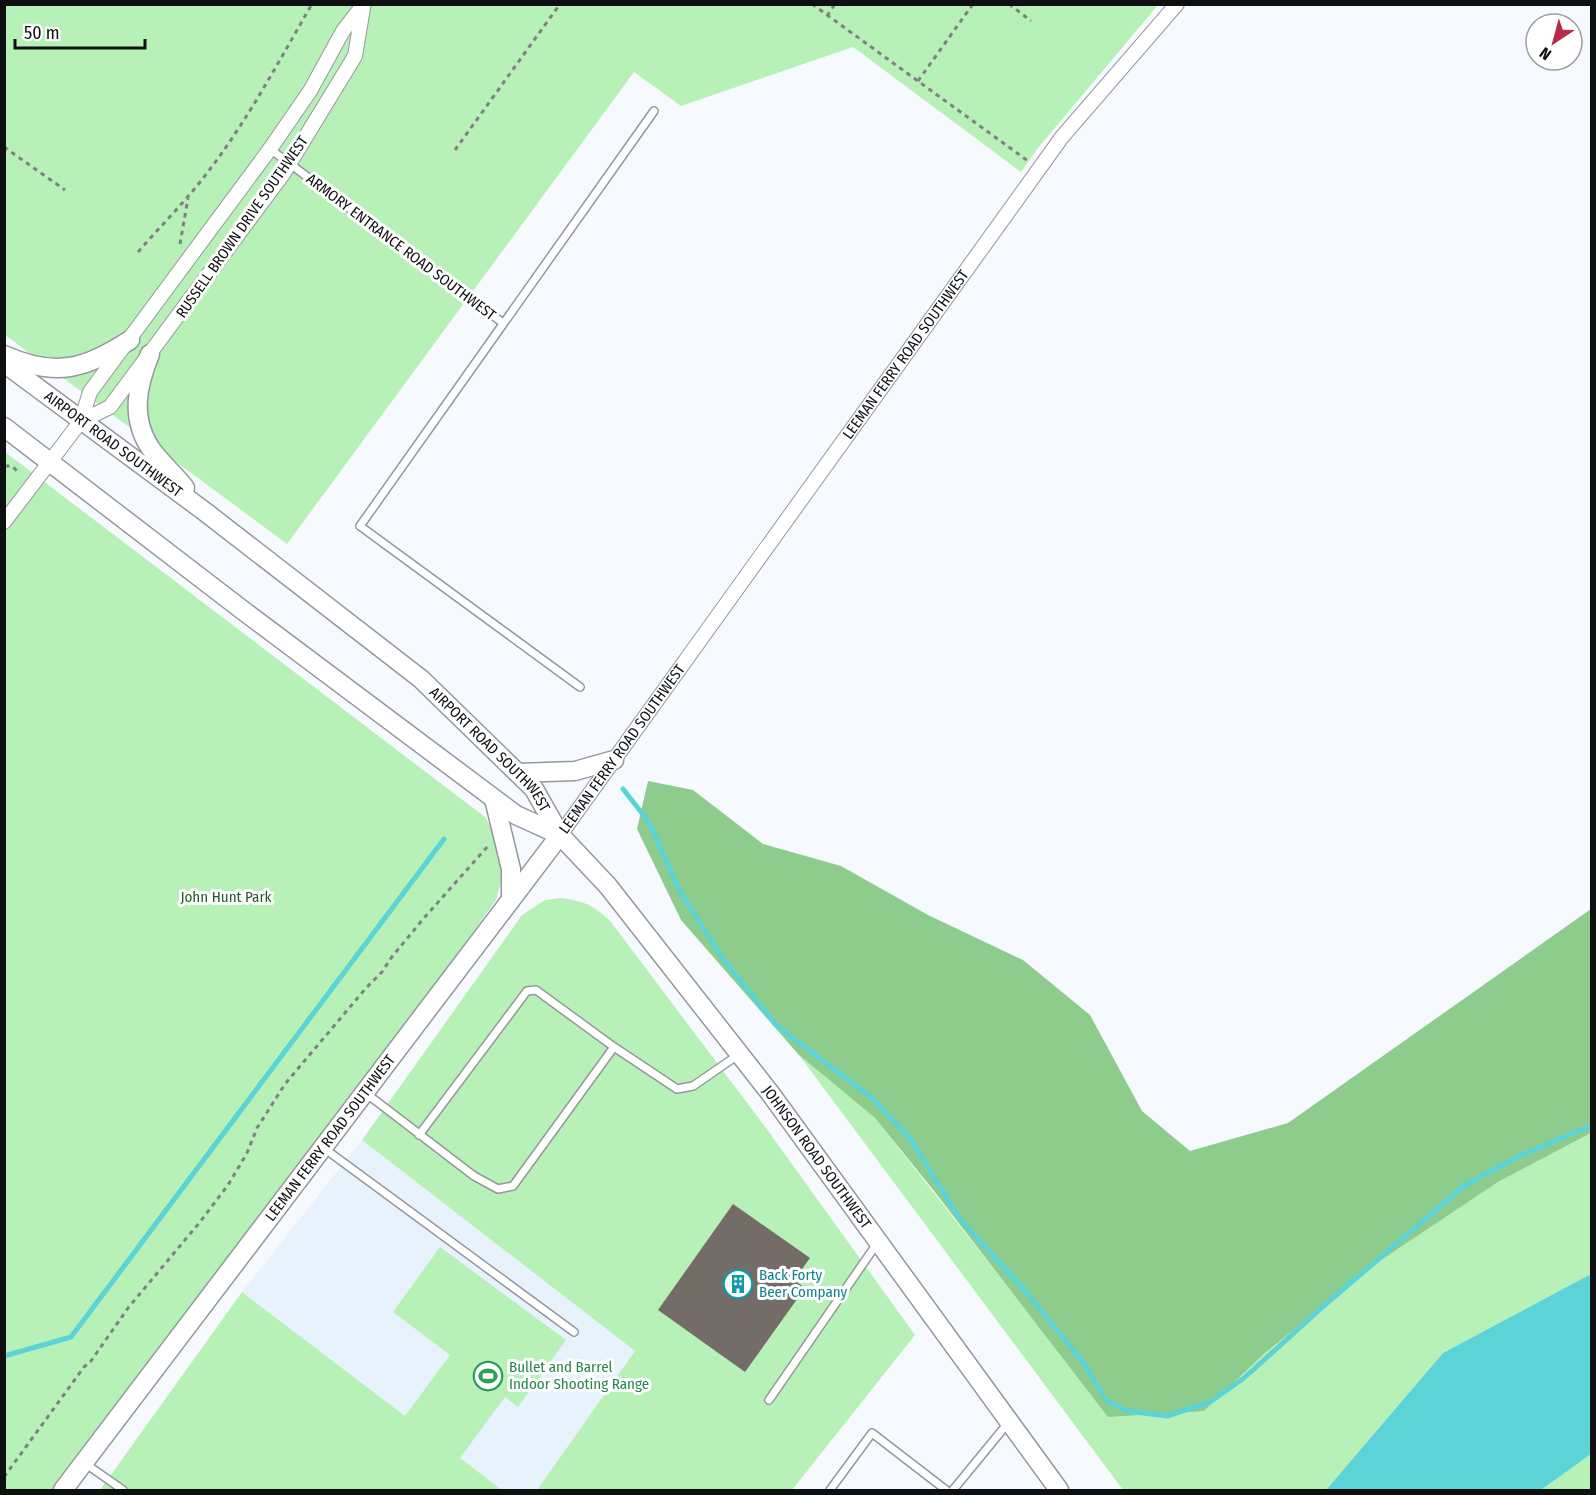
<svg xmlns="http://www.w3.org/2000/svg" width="1596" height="1495" viewBox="0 0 1596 1495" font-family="'Fira Sans Condensed',sans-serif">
  <rect width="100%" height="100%" fill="#f6fafe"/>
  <path fill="#e7f2fd" d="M 362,1140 L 635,1351 L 537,1490 L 502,1490 L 242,1292 Z"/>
  <path fill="#b7f1b7" d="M 4,5 L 1158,5 L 1038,148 L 1021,172 L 853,47 L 681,106 L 634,72 L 287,544 L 5,335 Z
    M 5,452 L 485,817 C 502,846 506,868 496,900 L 224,1278 L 64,1490 L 5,1490 Z
    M 561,898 C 584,901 594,905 611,922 L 766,1128 L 915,1335 L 792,1490 L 537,1490 L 635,1351 L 362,1140 L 522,915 L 545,900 Z
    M 799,1055 L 875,1118 L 1037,1324 L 1204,1411 L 1265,1353 L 1377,1263 L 1498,1182 L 1591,1133 L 1591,1274 L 1443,1353 L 1326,1490 L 1123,1490 Z
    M 440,1247 L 566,1340 L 518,1407 L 505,1397 L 460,1458 L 502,1490 L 100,1490 L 242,1292 L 405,1416 L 450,1355 L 393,1312 Z
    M 1591,1454 L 1591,1490 L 1541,1490 Z"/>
  <path fill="#8ecc8e" d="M 648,781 L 693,790 L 763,844 L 841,866 L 928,915 L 1023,960 L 1090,1015 L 1142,1111 L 1190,1151 L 1288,1123 L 1591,909 L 1591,1133 L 1498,1182 L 1377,1263 L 1265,1353 L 1204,1411 L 1108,1417 L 934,1191 L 875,1118 L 799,1055 L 681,920 L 637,829 Z"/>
  <path fill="#5bd3d7" d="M 1591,1274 L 1591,1454 L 1541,1490 L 1326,1490 L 1443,1353 Z"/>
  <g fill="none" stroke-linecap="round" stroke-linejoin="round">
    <path stroke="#5bd3d7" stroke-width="5" d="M 623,789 L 649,822 L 679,890 L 723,959 L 776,1025 L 872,1098 L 911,1140 L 960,1219 L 1027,1293 L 1083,1362 L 1106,1400 L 1127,1411 L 1167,1416 L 1210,1402 L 1244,1378 L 1327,1303 L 1464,1186 L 1515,1158 L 1592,1125
      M 4,1356 L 71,1337 L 444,839"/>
  </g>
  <path fill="#736c69" d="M 733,1204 L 810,1258 L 794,1280 L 805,1288 L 745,1372 L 658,1310 Z"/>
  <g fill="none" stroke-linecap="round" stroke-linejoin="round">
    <g stroke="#94989e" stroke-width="10">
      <path id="service" d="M 270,149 L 503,323
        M 580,687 L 360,526 L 654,111
        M 367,1094 L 474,1176 L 498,1189 L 513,1186 L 614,1047 L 677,1089 L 693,1086 L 738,1055
        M 419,1135 L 527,991 L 536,990 L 614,1047
        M 325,1149 L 574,1332
        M 769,1400 L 878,1242
        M 86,1464 L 123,1490
        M 830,1490 L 872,1433 L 946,1490
        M 953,1490 L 1008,1423"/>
    </g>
    <g stroke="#94989e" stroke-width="16">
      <g id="minor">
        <path d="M 81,421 L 110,407 L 283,174 L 355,56 L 363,8"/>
        <path d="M 4,522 L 81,421 L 90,392 L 270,149 L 310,91 L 343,31 L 364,4"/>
        <path id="s1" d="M 560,835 L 1062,137 L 1177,4"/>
      </g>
    </g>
    <g stroke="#94989e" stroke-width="21">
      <g id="tertiary">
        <path d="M 150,354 C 137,386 130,418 151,449 C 161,463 175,475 185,488"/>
        <path d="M 4,355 C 56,378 85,369 130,340"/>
        <path id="s2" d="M 4,363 L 204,511 L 421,679 L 534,789 L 560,835 L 608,886 L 770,1093 L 1059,1490"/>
        <path d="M 4,427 L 245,612 L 516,815 L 560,835"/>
        <path d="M 518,773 L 575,771 L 614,760"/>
        <path d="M 494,799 L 511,869 L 511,899"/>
        <path id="s3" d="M 63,1490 L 560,835"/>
      </g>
    </g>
    <path stroke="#7f8184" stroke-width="3" stroke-dasharray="4.5 4.5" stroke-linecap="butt" d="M 812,4 L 1028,161
      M 1009,4 L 1031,21
      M 827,16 L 835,4
      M 918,81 L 973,4
      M 4,147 L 65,190
      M 455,150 L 560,4
      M 180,244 L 188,198
      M 138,252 C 157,230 178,209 196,187 C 242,131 276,66 312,4
      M 5,466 L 12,466 L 18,472
      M 4,1477 L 84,1367 L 91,1361 L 128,1308 L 200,1222 L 228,1185 L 247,1153 L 257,1128 L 285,1084 L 366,988 L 382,972 L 391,958 L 424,918 L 488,846"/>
    <use href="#service" stroke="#fff" stroke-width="7"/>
    <use href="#minor" stroke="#fff" stroke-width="14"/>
    <use href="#tertiary" stroke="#fff" stroke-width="18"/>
  </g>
  <defs>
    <g id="building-ring" transform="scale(1.5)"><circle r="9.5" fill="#fff" stroke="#0f9aa8" stroke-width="1.5"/><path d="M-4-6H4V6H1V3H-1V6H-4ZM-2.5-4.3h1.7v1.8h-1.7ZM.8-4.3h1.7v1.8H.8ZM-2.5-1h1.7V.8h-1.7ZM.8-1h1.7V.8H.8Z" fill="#0f9aa8"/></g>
    <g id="stadium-ring" transform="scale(1.5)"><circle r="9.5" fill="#fff" stroke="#2e9e5b" stroke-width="1.5"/><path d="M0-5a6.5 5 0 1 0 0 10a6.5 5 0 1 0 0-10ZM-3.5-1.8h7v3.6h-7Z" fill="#2e9e5b"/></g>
  </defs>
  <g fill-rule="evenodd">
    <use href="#building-ring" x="738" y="1284"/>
    <use href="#stadium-ring" x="488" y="1376"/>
  </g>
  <g text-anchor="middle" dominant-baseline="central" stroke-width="6" stroke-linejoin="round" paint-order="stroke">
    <g font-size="15" fill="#0e0f11" stroke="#fff">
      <text transform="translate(242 227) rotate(-55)">RUSSELL BROWN DRIVE SOUTHWEST</text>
      <text transform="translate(401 247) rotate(37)">ARMORY ENTRANCE ROAD SOUTHWEST</text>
      <text stroke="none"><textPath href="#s1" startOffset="592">LEEMAN FERRY ROAD SOUTHWEST</textPath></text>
      <text stroke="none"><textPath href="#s2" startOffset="136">AIRPORT ROAD SOUTHWEST</textPath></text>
      <text stroke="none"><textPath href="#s1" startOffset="106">LEEMAN FERRY ROAD SOUTHWEST</textPath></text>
      <text stroke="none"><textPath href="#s2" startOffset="622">AIRPORT ROAD SOUTHWEST</textPath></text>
      <text stroke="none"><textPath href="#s3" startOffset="442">LEEMAN FERRY ROAD SOUTHWEST</textPath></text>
      <text stroke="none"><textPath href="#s2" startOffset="1146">JOHNSON ROAD SOUTHWEST</textPath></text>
    </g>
    <g font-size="15" fill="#1f5d23" stroke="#fff">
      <text x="226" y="897">John Hunt Park</text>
    </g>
    <g font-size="15" fill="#0d838f" stroke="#fff" text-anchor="start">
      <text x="759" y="1275">Back Forty<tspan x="759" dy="17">Beer Company</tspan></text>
    </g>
    <g font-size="15" fill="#27864d" stroke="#fff" text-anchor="start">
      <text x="509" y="1367">Bullet and Barrel<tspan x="509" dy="17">Indoor Shooting Range</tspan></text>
    </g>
  </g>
  <rect width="1596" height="1495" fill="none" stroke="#0e0f11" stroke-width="12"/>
  <g transform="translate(1554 42) rotate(216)"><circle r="28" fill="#ffffff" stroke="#9f9fa0" stroke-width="1.5"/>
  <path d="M0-4.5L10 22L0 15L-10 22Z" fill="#bb2a4b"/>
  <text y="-9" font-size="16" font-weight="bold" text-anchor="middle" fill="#0e0f11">N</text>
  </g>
  <path d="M15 39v9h130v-9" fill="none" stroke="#0e0f11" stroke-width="3"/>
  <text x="24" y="39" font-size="18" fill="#0e0f11" stroke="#ffffff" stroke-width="4.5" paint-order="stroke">50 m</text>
</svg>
